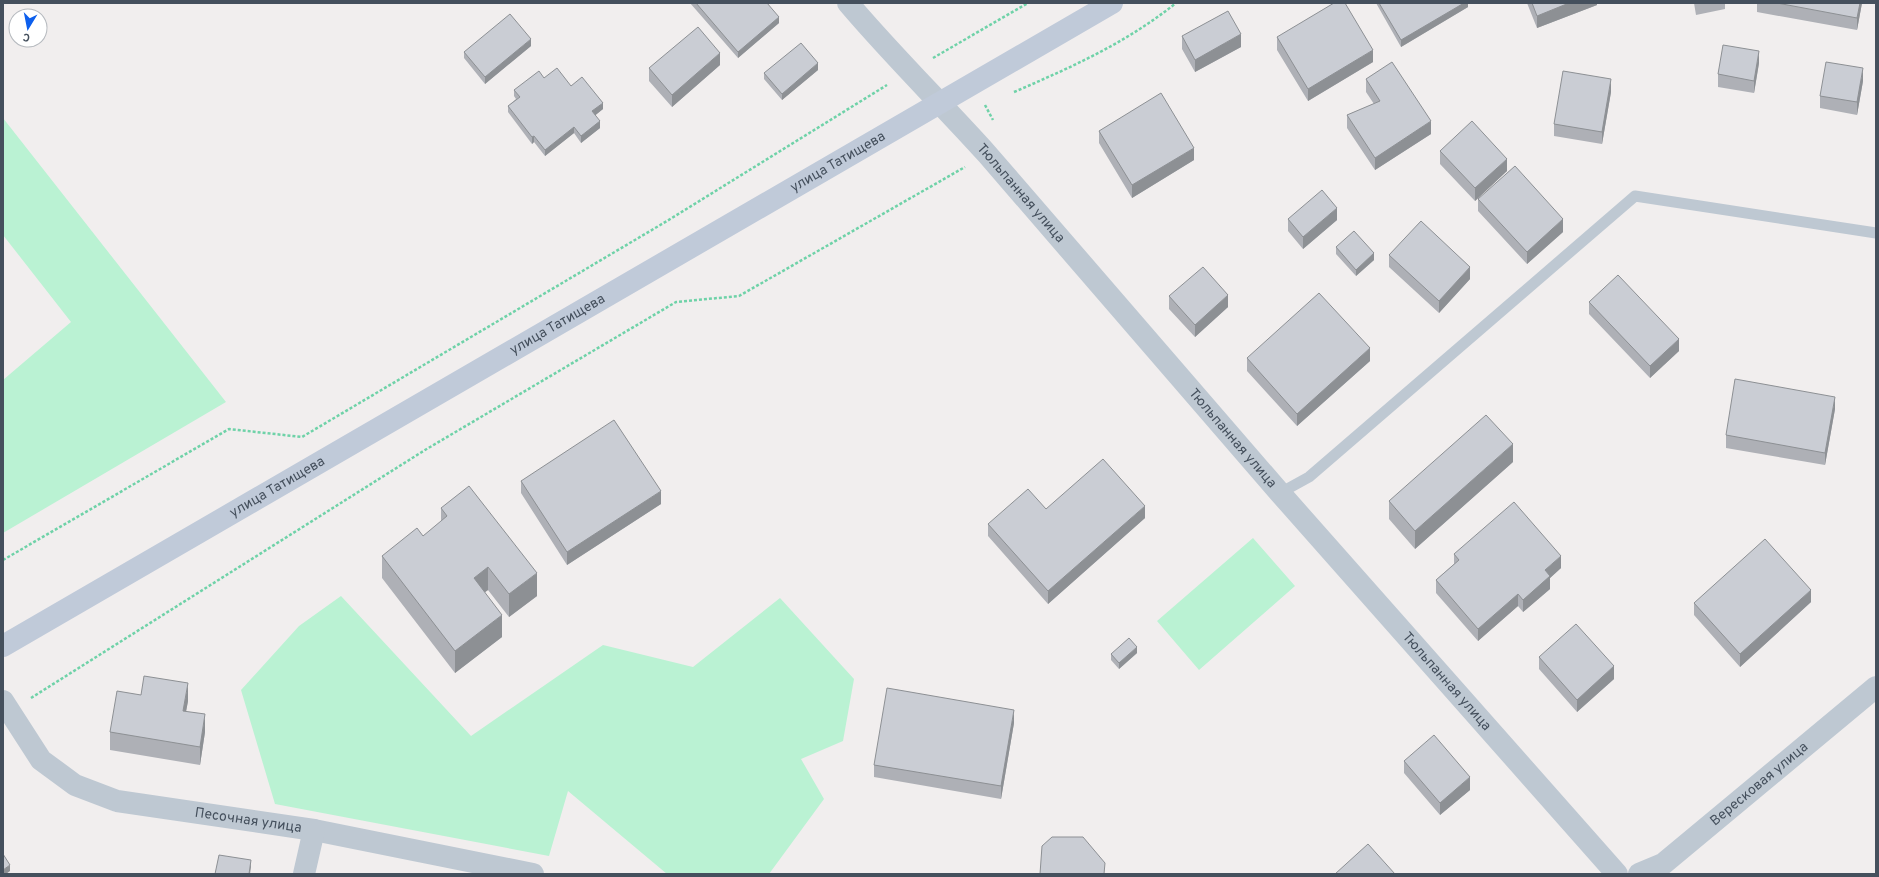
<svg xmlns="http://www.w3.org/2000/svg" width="1879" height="877" viewBox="0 0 1879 877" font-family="Overpass,sans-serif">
  <rect width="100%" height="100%" fill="#f1eeee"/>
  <path fill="#baf2d3" d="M 3,118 L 226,402 L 3,533 L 3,380 L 71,322 L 3,235 Z
    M 1253,538 L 1295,586 L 1199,670 L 1157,621 Z
    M 341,596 L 471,736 L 603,645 L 693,667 L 780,598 L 854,679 L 843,741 L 801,759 L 824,799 L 769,874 L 667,874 L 568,791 L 549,856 L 275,804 L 241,690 L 299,626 Z"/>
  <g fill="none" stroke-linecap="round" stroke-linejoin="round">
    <path stroke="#6fd2a8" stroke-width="2.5" stroke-dasharray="3 2" stroke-linecap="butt" d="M 933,58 L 1028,3
      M 1014,92 C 1072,67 1126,43 1176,3
      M 985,105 L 993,120
      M 3,560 L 229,429 L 302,437 L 667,221 L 887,85
      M 31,698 L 425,450 L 676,302 L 739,296 L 965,167"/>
    <path stroke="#bec8d2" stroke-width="11" d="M 1280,493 L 1309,477 L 1635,196 L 1876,233"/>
    <g stroke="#bec8d2" stroke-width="22">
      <path id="s1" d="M 848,3 C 892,55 941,103 987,154 L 1280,493 L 1617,874"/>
      <path id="s2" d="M 3,701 L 41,760 L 75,785 L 117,801 L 314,830 L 533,874"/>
      <path d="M 304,874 L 314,830"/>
      <path id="s3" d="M 1639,874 L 1663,864 L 1876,687"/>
    </g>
    <path stroke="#c0cad9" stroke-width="22" id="s4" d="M 3,646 L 1112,3"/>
  </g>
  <path fill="#aeb0b6" d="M 690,3 L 767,3 L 779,23 L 738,58 Z
    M 1376,3 L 1468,3 L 1468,7 L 1401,47 Z
    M 1527,3 L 1597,3 L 1597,5 L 1537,28 Z
    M 1694,3 L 1725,3 L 1725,9 L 1696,15 Z
    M 1757,3 L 1862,3 L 1857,30 L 1757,12 Z
    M 1182,36 L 1241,47 L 1195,72 L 1182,49 Z
    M 1277,37 L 1373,62 L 1308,101 L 1277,50 Z
    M 531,46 L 485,84 L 464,58 L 464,52 Z
    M 1759,63 L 1754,93 L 1718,87 L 1718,74 Z
    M 720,65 L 672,107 L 649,81 L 649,68 Z
    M 818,70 L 782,100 L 764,79 L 764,73 Z
    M 544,78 L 571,86 L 603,109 L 595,115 L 600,128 L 581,143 L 574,133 L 545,156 L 534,142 L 532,144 L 508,112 L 508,106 L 516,99 L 514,96 L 514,90 Z
    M 1366,79 L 1431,134 L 1375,170 L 1347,128 L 1347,115 L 1374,104 L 1366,92 Z
    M 1863,81 L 1857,115 L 1820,108 L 1820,96 Z
    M 1611,92 L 1602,144 L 1554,136 L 1554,124 Z
    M 1099,131 L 1194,160 L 1132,198 L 1099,143 Z
    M 1440,151 L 1507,171 L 1475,201 L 1440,164 Z
    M 1478,199 L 1563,232 L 1527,264 L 1478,211 Z
    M 1288,219 L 1337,220 L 1303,249 L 1288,231 Z
    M 1336,247 L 1374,260 L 1356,276 L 1336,254 Z
    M 1389,255 L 1470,279 L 1439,313 L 1389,267 Z
    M 1169,296 L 1228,307 L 1195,337 L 1169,309 Z
    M 1589,302 L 1679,351 L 1650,378 L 1589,314 Z
    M 1247,358 L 1370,361 L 1297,426 L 1247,371 Z
    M 1835,409 L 1825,465 L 1726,448 L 1726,435 Z
    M 1513,462 L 1415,549 L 1389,519 L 1389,501 Z
    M 521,481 L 661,504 L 567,565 L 521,493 Z
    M 441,508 L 537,596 L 509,617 L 488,590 L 485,592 L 502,637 L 455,673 L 382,578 L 382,556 L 423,536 L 441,522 Z
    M 1046,509 L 1145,518 L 1048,604 L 988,536 L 988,524 Z
    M 1454,554 L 1561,568 L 1550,578 L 1550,589 L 1523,612 L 1518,606 L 1478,641 L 1436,593 L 1436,580 L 1454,564 Z
    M 1811,602 L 1740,667 L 1694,615 L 1694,603 Z
    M 1137,653 L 1119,669 L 1111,660 L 1111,654 Z
    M 1539,657 L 1614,679 L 1577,712 L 1539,669 Z
    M 141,695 L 188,701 L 186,711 L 205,732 L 200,765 L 110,750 L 110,732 Z
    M 1014,723 L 1001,799 L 874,777 L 874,765 Z
    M 1404,761 L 1470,790 L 1440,815 L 1404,773 Z"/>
  <path fill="#8d9094" d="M 1464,3 L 1468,3 L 1468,7 L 1401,47 L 1401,40 Z
    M 1569,3 L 1597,3 L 1597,5 L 1537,28 L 1537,16 Z
    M 1860,3 L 1862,3 L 1857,30 L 1857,18 Z
    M 779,17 L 779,23 L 738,58 L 738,52 Z
    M 1241,34 L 1241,47 L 1195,72 L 1195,60 Z
    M 531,39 L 531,46 L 485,84 L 485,77 Z
    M 1373,50 L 1373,62 L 1308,101 L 1308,89 Z
    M 1759,51 L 1759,63 L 1754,93 L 1754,81 Z
    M 720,53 L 720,65 L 672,107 L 672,95 Z
    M 818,63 L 818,70 L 782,100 L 782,94 Z
    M 1863,68 L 1863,81 L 1857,115 L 1857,102 Z
    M 1611,79 L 1611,92 L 1602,144 L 1602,132 Z
    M 603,103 L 603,109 L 592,118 L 592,111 Z
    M 600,121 L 600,128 L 581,143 L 581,136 Z
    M 1431,121 L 1431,134 L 1375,170 L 1375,158 Z
    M 574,127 L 574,133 L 545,156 L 545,150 Z
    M 534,136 L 534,142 L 532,144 L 532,137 Z
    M 1194,148 L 1194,160 L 1132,198 L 1132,185 Z
    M 1507,159 L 1507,171 L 1475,201 L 1475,188 Z
    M 1337,208 L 1337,220 L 1303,249 L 1303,237 Z
    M 1563,219 L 1563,232 L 1527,264 L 1527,252 Z
    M 1374,253 L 1374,260 L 1356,276 L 1356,270 Z
    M 1470,267 L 1470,279 L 1439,313 L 1439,301 Z
    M 1228,295 L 1228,307 L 1195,337 L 1195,325 Z
    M 1679,339 L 1679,351 L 1650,378 L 1650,366 Z
    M 1370,348 L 1370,361 L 1297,426 L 1297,414 Z
    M 1835,397 L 1835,409 L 1825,465 L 1825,453 Z
    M 1513,444 L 1513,462 L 1415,549 L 1415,531 Z
    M 661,491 L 661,504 L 567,565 L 567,552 Z
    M 1145,506 L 1145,518 L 1048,604 L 1048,591 Z
    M 1561,556 L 1561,568 L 1550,578 L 1550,589 L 1523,612 L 1523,600 L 1545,570 Z
    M 488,567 L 488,590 L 474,600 L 474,578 Z
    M 537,573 L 537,596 L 509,617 L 509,594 Z
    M 1811,590 L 1811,602 L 1740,667 L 1740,654 Z
    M 1518,594 L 1518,606 L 1478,641 L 1478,629 Z
    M 502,615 L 502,637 L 455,673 L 455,651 Z
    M 1137,647 L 1137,653 L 1119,669 L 1119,663 Z
    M 1614,666 L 1614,679 L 1577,712 L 1577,700 Z
    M 188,683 L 188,701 L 183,728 L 183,711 Z
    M 1014,710 L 1014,723 L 1001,799 L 1001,786 Z
    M 205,714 L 205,732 L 200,765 L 200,747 Z
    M 1470,777 L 1470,790 L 1440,815 L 1440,803 Z
    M 251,860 L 251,866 L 250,874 L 249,874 Z
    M 10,865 L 10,871 L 6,874 L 3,874 L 3,870 Z"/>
  <path fill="#cacdd4" stroke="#8d9094" d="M 696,3 L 767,3 L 779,17 L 738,52 Z
    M 1334,3 L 1345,3 L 1373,50 L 1308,89 L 1277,37 Z
    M 1379,3 L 1464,3 L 1401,40 Z
    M 1532,3 L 1569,3 L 1537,16 Z
    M 1777,3 L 1860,3 L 1857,18 Z
    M 1228,11 L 1241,34 L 1195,60 L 1182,36 Z
    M 510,14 L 531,39 L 485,77 L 464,52 Z
    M 698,27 L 720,53 L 672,95 L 649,68 Z
    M 801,43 L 818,63 L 782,94 L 764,73 Z
    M 1723,45 L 1759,51 L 1754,81 L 1718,74 Z
    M 1392,62 L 1431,121 L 1375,158 L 1347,115 L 1380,101 L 1366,79 Z
    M 1826,62 L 1863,68 L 1857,102 L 1820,96 Z
    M 557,68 L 571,86 L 582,77 L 603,103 L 592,111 L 600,121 L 581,136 L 574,127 L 545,150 L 534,136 L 532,137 L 508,106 L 520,97 L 514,90 L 539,71 L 544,78 Z
    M 1563,71 L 1611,79 L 1602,132 L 1554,124 Z
    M 1161,93 L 1194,148 L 1132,185 L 1099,131 Z
    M 1472,121 L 1507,159 L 1475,188 L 1440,151 Z
    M 1515,166 L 1563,219 L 1527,252 L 1478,199 Z
    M 1322,190 L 1337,208 L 1303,237 L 1288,219 Z
    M 1421,221 L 1470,267 L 1439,301 L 1389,255 Z
    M 1354,231 L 1374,253 L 1356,270 L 1336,247 Z
    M 1203,267 L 1228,295 L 1195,325 L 1169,296 Z
    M 1618,275 L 1679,339 L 1650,366 L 1589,302 Z
    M 1319,293 L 1370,348 L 1297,414 L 1247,358 Z
    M 1735,379 L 1835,397 L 1825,453 L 1726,435 Z
    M 1486,415 L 1513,444 L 1415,531 L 1389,501 Z
    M 614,420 L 661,491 L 567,552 L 521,481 Z
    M 1103,459 L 1145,506 L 1048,591 L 988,524 L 1028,489 L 1046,509 Z
    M 469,486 L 537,573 L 509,594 L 488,567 L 474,578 L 502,615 L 455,651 L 382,556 L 417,528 L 423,536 L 447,516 L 441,508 Z
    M 1514,502 L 1561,556 L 1545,570 L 1550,576 L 1523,600 L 1518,594 L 1478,629 L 1436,580 L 1459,560 L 1454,554 Z
    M 1765,539 L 1811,590 L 1740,654 L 1694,603 Z
    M 1576,624 L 1614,666 L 1577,700 L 1539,657 Z
    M 1129,638 L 1137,647 L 1119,663 L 1111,654 Z
    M 144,676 L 188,683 L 183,711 L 205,714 L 200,747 L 110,732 L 117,691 L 141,695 Z
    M 887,688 L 1014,710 L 1001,786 L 874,765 Z
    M 1434,735 L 1470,777 L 1440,803 L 1404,761 Z
    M 1052,837 L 1083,837 L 1105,863 L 1104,874 L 1040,874 L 1042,846 Z
    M 1368,844 L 1395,874 L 1335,874 Z
    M 3,854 L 10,865 L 3,870 Z
    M 219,855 L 251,860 L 249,874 L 215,874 Z"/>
  <g text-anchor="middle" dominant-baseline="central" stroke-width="4" stroke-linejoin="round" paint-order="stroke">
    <g font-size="14" fill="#45505d" stroke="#fff">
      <text stroke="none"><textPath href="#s4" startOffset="965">улица Татищева</textPath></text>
      <text stroke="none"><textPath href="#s1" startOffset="257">Тюльпанная улица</textPath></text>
      <text stroke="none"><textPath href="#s4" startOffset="641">улица Татищева</textPath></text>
      <text stroke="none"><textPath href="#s1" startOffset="581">Тюльпанная улица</textPath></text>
      <text stroke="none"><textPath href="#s4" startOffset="317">улица Татищева</textPath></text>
      <text stroke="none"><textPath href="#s1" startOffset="905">Тюльпанная улица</textPath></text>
      <text stroke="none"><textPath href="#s3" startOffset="151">Вересковая улица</textPath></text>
      <text stroke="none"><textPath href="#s2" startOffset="290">Песочная улица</textPath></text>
    </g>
  </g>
  <rect width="1879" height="877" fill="none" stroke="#45505d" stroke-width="8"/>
  <g transform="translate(28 28) rotate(190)"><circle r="19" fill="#ffffff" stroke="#b5b9be"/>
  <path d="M0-3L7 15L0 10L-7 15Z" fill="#0d5fed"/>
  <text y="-6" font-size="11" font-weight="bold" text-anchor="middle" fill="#45505d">С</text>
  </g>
</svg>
